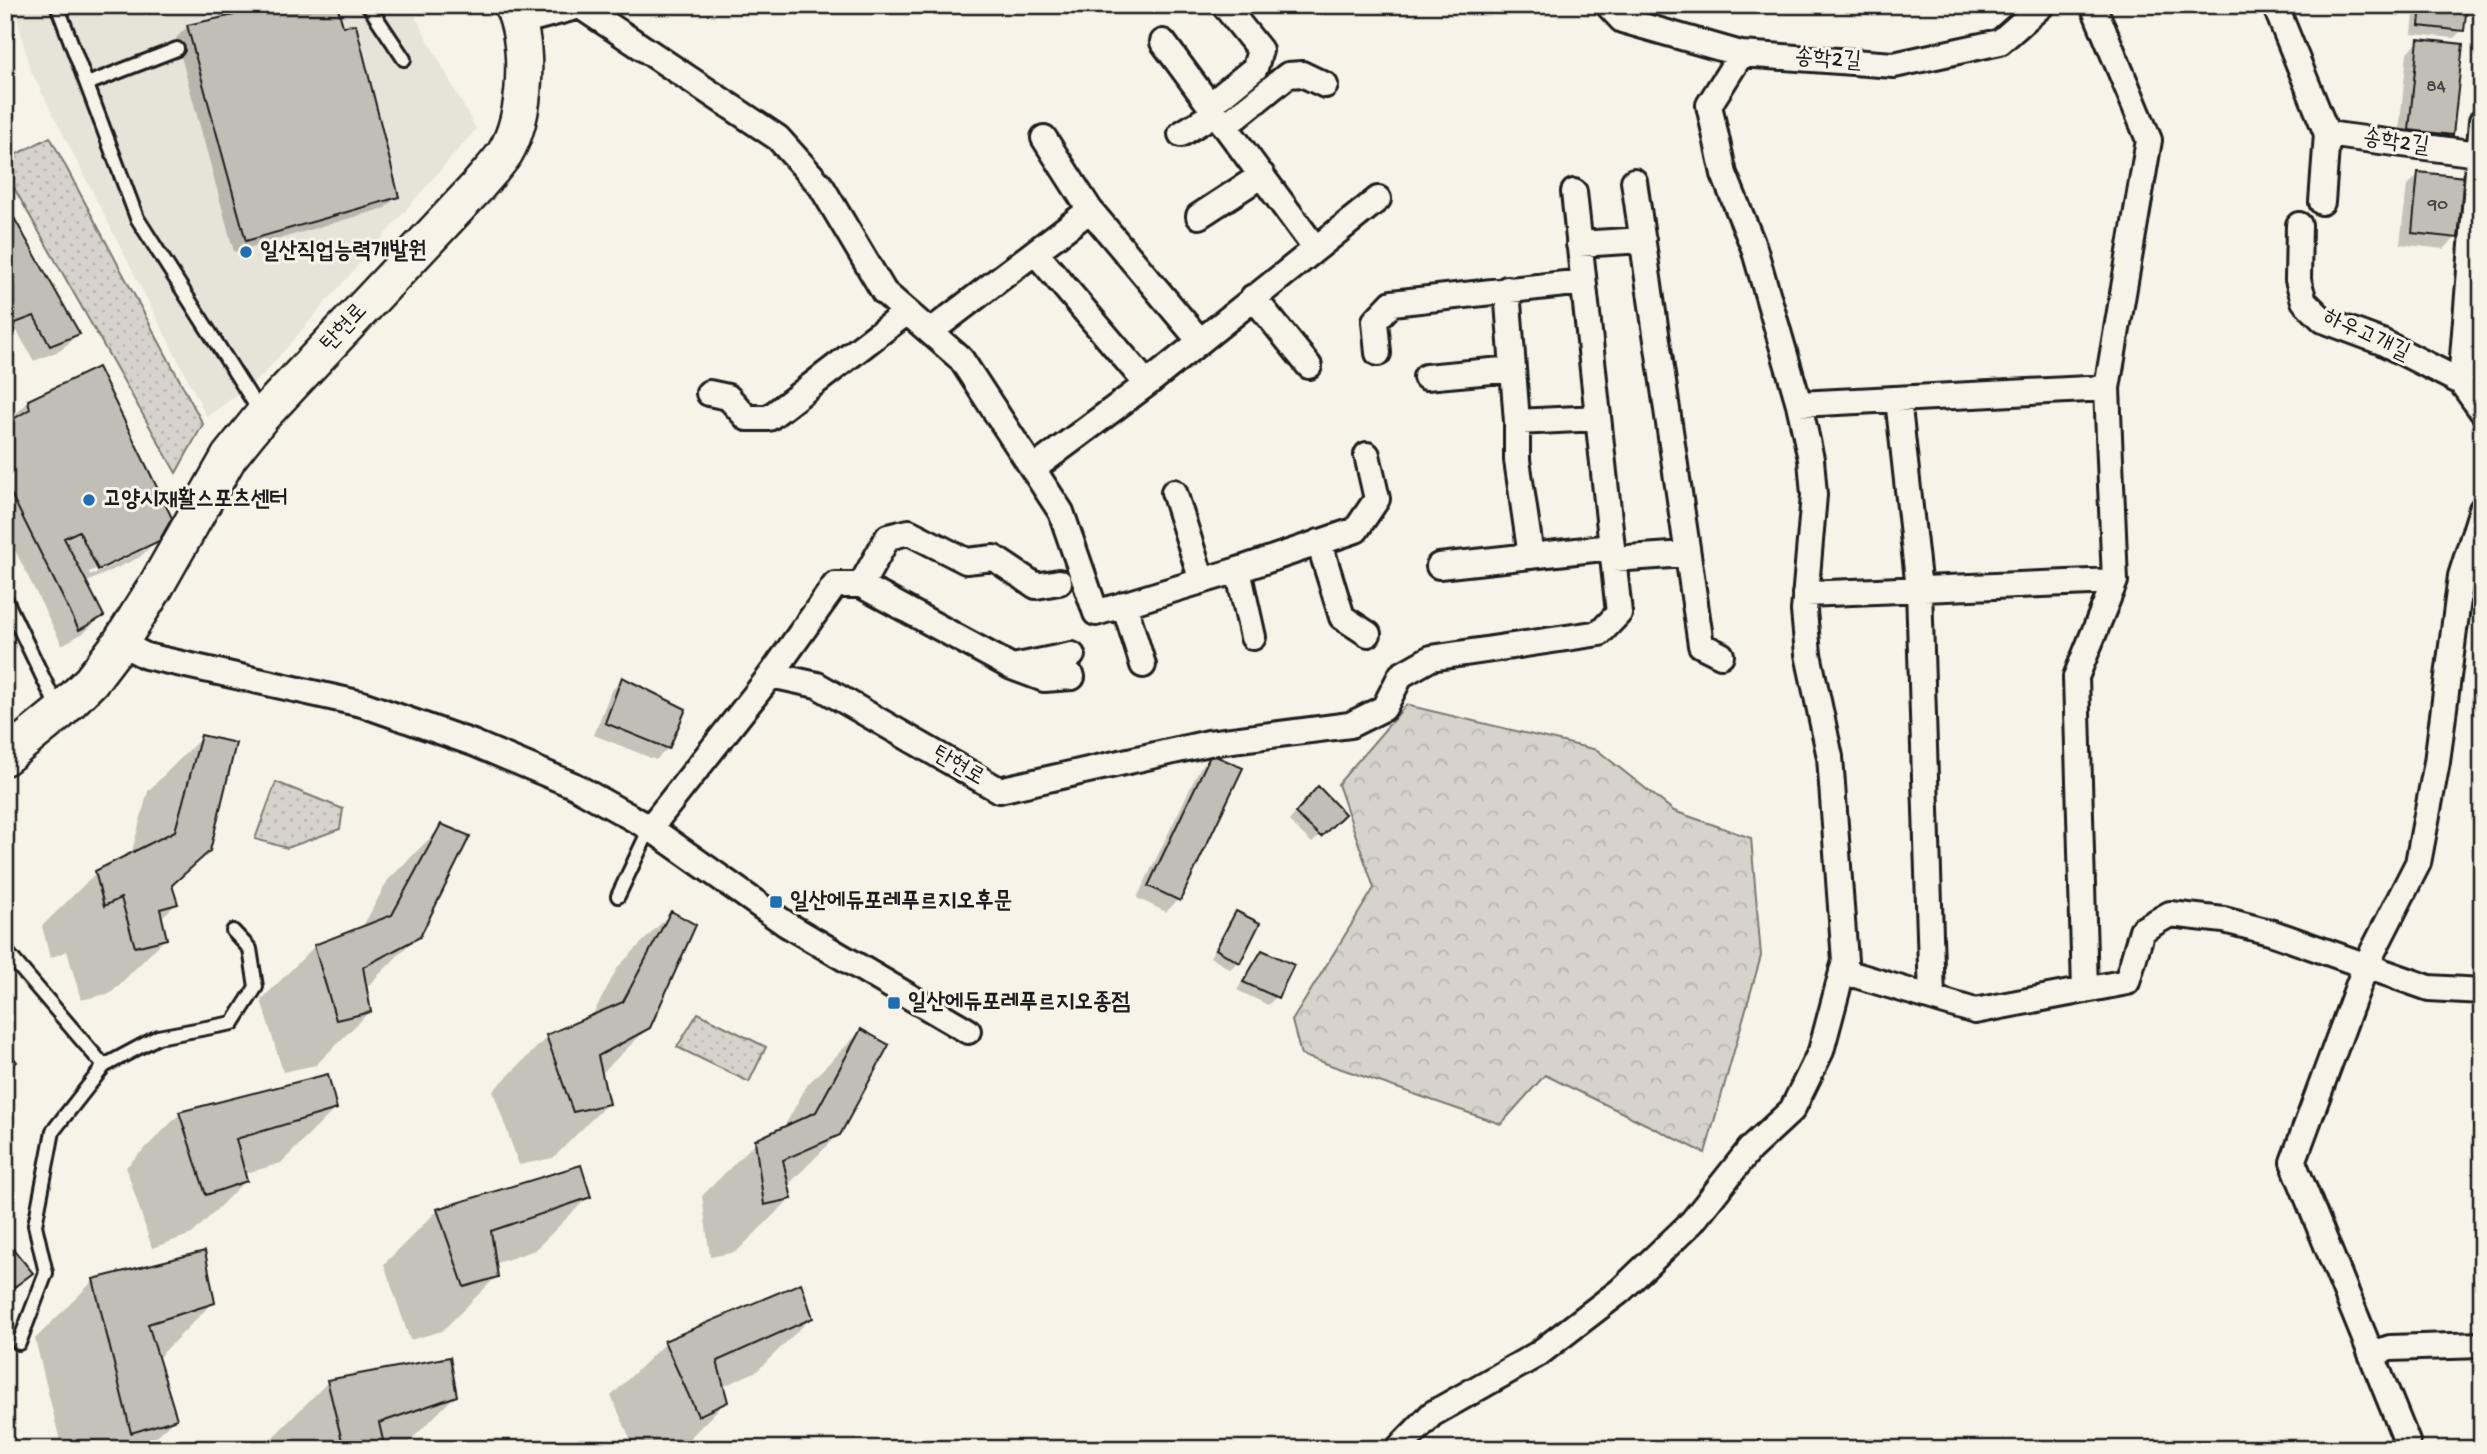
<svg xmlns="http://www.w3.org/2000/svg" width="2487" height="1454" viewBox="0 0 2487 1454" font-family="'Gochi Hand','Poor Story',sans-serif">
  <defs>
    <pattern id="grass-dots" width="8" height="8" patternUnits="userSpaceOnUse" patternTransform="scale(1.75)"><rect width="8" height="8" fill="#d7d3cb"/><path d="M2 2h.1M6 6h.1" fill="none" stroke="#b8b5ae" stroke-width="1.8" stroke-linecap="round"/></pattern>
    <pattern id="forest-crowns" width="20" height="18" patternUnits="userSpaceOnUse" patternTransform="scale(1.75)"><rect width="20" height="18" fill="#d7d3cb"/><path d="M2 6a3 3 0 1 1 6 0M12 15a3 3 0 1 1 6 0" fill="none" stroke="#b8b5ae"/></pattern>
  </defs>
  <rect width="100%" height="100%" fill="#f7f3e8"/>
  <filter id="ink" filterUnits="userSpaceOnUse"><feTurbulence type="fractalNoise" baseFrequency=".0143" numOctaves="2"/><feDisplacementMap in="SourceGraphic" scale="14" xChannelSelector="R" yChannelSelector="G"/><feConvolveMatrix kernelMatrix="1 2 1 2 8 2 1 2 1" color-interpolation-filters="sRGB"/></filter>
  <g filter="url(#ink)">
    <path fill="#e6e3d9" d="M 14,5 L 409,5 L 476,129 L 263,375 L 207,417 L 30,69 Z"/>
    <path fill="url(#grass-dots)" stroke="#7a7874" stroke-width="2" d="M 50,137 L 203,424 L 176,473 L 5,172 L 5,160 Z
      M 276,782 L 343,809 L 340,829 L 287,848 L 255,839 Z
      M 698,1013 L 766,1047 L 749,1082 L 677,1047 Z"/>
    <path fill="url(#forest-crowns)" stroke="#7a7874" stroke-width="2" d="M 1406,705 L 1597,750 L 1674,811 L 1751,838 L 1761,956 L 1705,1153 L 1545,1075 L 1501,1124 L 1301,1055 L 1292,1021 L 1374,888 L 1338,784 Z"/>
    <path fill="#0003" fill-rule="evenodd" d="M 217,5 L 258,5 L 259,9 L 293,5 L 335,5 L 397,196 L 385,208 L 234,252 L 176,38 L 188,26 L 221,19 Z
      M 2415,5 L 2465,5 L 2462,30 L 2454,38 L 2412,34 Z
      M 2419,41 L 2452,134 L 2439,146 L 2398,142 L 2407,53 Z
      M 2419,174 L 2456,237 L 2444,249 L 2400,244 L 2407,186 Z
      M 5,206 L 78,334 L 61,350 L 34,361 L 17,331 L 5,336 Z
      M 2482,211 L 2482,360 L 2467,359 Z
      M 29,401 L 157,540 L 140,557 L 85,583 L 102,615 L 85,632 L 62,645 L 5,530 L 5,426 L 13,421 L 12,418 ZM 150,543 L 150,547 L 90,576 L 89,572 Z
      M 623,679 L 668,748 L 656,760 L 594,735 L 611,691 Z
      M 202,737 L 209,850 L 171,888 L 176,904 L 160,919 L 165,939 L 111,993 L 81,1000 L 67,951 L 50,958 L 42,926 L 96,873 L 131,855 L 148,791 Z
      M 1212,756 L 1178,900 L 1166,912 L 1137,898 L 1200,768 Z
      M 1310,796 L 1342,814 L 1312,843 L 1289,821 Z
      M 442,826 L 418,935 L 365,989 L 369,1012 L 316,1065 L 283,1072 L 261,1000 L 315,946 L 362,928 L 388,880 Z
      M 671,913 L 649,1027 L 600,1075 L 607,1104 L 553,1158 L 519,1165 L 493,1091 L 547,1037 L 591,1018 L 618,967 Z
      M 1237,913 L 1238,962 L 1230,969 L 1210,957 L 1229,921 Z
      M 1262,952 L 1276,997 L 1268,1005 L 1237,990 L 1255,960 Z
      M 861,1031 L 839,1134 L 787,1186 L 790,1199 L 736,1252 L 710,1257 L 702,1196 L 756,1142 L 783,1129 L 807,1085 Z
      M 335,1109 L 281,1163 L 244,1174 L 246,1180 L 192,1234 L 152,1248 L 126,1167 L 180,1114 Z
      M 589,1196 L 535,1250 L 494,1264 L 496,1277 L 442,1331 L 410,1340 L 384,1264 L 438,1210 Z
      M 5,1241 L 30,1273 L 5,1298 Z
      M 94,1280 L 213,1302 L 157,1359 L 175,1418 L 144,1449 L 62,1449 L 35,1339 Z
      M 800,1286 L 811,1318 L 757,1371 L 722,1387 L 726,1401 L 679,1449 L 635,1449 L 611,1396 L 665,1343 Z
      M 328,1382 L 455,1396 L 402,1449 L 272,1449 L 270,1440 Z"/>
    <path fill="#c0beb5" stroke="#1c1c1c" stroke-width="2" d="M 232,5 L 260,5 L 260,7 L 337,5 L 343,26 L 356,25 L 399,197 L 246,241 L 187,25 L 234,15 Z
      M 2421,5 L 2467,5 L 2464,31 L 2419,26 Z
      M 2418,39 L 2463,44 L 2453,135 L 2409,130 Z
      M 2418,172 L 2465,177 L 2458,238 L 2412,233 Z
      M 5,202 L 80,334 L 50,346 L 34,316 L 5,327 Z
      M 2482,300 L 2482,347 L 2478,347 Z
      M 98,367 L 172,518 L 159,541 L 98,570 L 79,531 L 64,538 L 104,616 L 79,630 L 5,482 L 5,424 L 30,409 L 28,400 Z
      M 622,677 L 686,709 L 669,749 L 605,723 Z
      M 201,735 L 236,743 L 210,851 L 172,885 L 178,904 L 160,909 L 167,939 L 135,947 L 121,898 L 104,906 L 95,871 L 175,831 Z
      M 1211,754 L 1243,768 L 1180,901 L 1148,886 Z
      M 1318,786 L 1345,814 L 1321,837 L 1295,813 Z
      M 441,824 L 470,836 L 420,937 L 363,967 L 371,1012 L 336,1020 L 314,945 L 392,915 Z
      M 671,911 L 696,925 L 650,1028 L 598,1056 L 609,1104 L 573,1112 L 546,1035 L 623,1002 Z
      M 1236,911 L 1260,923 L 1240,963 L 1216,949 Z
      M 1262,950 L 1294,965 L 1278,998 L 1243,982 Z
      M 861,1029 L 889,1045 L 840,1135 L 783,1160 L 792,1199 L 764,1205 L 755,1140 L 816,1112 Z
      M 5,1047 L 17,1062 L 5,1073 Z
      M 328,1074 L 337,1109 L 236,1139 L 247,1181 L 206,1195 L 179,1112 Z
      M 581,1165 L 591,1197 L 491,1231 L 498,1277 L 464,1287 L 437,1209 Z
      M 5,1239 L 33,1273 L 5,1294 Z
      M 205,1251 L 215,1303 L 148,1324 L 177,1419 L 131,1433 L 93,1279 Z
      M 801,1283 L 813,1318 L 717,1361 L 728,1402 L 698,1416 L 664,1341 Z
      M 450,1357 L 457,1396 L 379,1423 L 385,1449 L 344,1449 L 327,1380 Z"/>
    <g fill="none" stroke-linecap="round" stroke-linejoin="round">
      <g stroke="#1c1c1c" stroke-width="18">
        <path id="lane" d="M 57,5 L 137,218 L 260,412
          M 368,5 L 404,59
          M 87,84 L 177,49
          M 5,598 L 58,709
          M 618,896 L 650,828
          M 5,950 L 104,1066
          M 19,1343 L 46,1273 L 35,1225 L 53,1131 L 104,1066 L 158,1037 L 233,1023 L 256,987 L 250,949 L 233,931"/>
      </g>
      <g stroke="#1c1c1c" stroke-width="30">
        <path id="street" d="M 1608,5 L 1622,20 L 1741,54 L 1894,65 L 2000,42 L 2042,5
          M 2275,5 L 2327,134 L 2478,154
          M 520,22 L 580,6 L 778,138 L 821,186 L 884,292 L 961,359 L 1061,512 L 1096,613 L 1238,570 L 1356,530 L 1377,499 L 1367,455
          M 1163,42 L 1315,248
          M 1210,105 L 1255,68 L 1260,50 L 1224,5
          M 2482,121 L 2461,382 L 2482,411
          M 1225,126 L 1288,75 L 1302,74 L 1325,85
          M 1181,134 L 1215,113
          M 1044,138 L 1090,210
          M 1634,181 L 1701,645 L 1721,655
          M 2322,202 L 2327,134
          M 1199,216 L 1262,175
          M 2299,225 L 2298,280 L 2304,301 L 2323,320 L 2382,342 L 2461,382
          M 1579,244 L 1643,240
          M 1035,252 L 1147,384
          M 1507,289 L 1517,422 L 1598,418
          M 1253,297 L 1309,366
          M 930,332 L 1090,210 L 1200,341
          M 1378,353 L 1375,321 L 1392,303 L 1583,282
          M 1426,377 L 1513,369
          M 709,393 L 728,397 L 747,418 L 769,418 L 907,312
          M 1898,399 L 1919,589 L 1932,998
          M 1799,404 L 2107,388
          M 1517,417 L 1517,460 L 1531,556
          M 1033,469 L 1147,384 L 1378,199
          M 1174,492 L 1202,581
          M 1319,542 L 1342,617 L 1368,634
          M 1613,559 L 1686,554
          M 1439,566 L 1612,547
          M 1238,570 L 1253,637
          M 861,585 L 888,537 L 909,532 L 966,561 L 994,558 L 1036,586 L 1059,582
          M 1805,594 L 2115,581
          M 1124,604 L 1143,665
          M 120,643 L 146,656 L 362,704 L 473,743 L 573,785 L 650,828 L 786,924 L 968,1031
          M 1013,667 L 1072,655
          M 771,675 L 835,585 L 861,585 L 1012,667 L 1044,679 L 1072,677
          M 650,828 L 771,675 L 817,685 L 999,790 L 1209,743 L 1350,725 L 1384,708 L 1401,675 L 1431,658 L 1600,633 L 1619,613 L 1574,192
          M 1842,971 L 1975,1011 L 2127,982 L 2142,930 L 2170,914 L 2224,920 L 2273,933 L 2429,988 L 2482,991
          M 2085,990 L 2076,677 L 2115,581 L 2107,388 L 2149,140 L 2093,5
          M 2373,1354 L 2390,1348 L 2482,1345
          M 2407,1442 L 2293,1162 L 2366,965 L 2418,863 L 2437,762 L 2461,576 L 2482,509
          M 1398,1449 L 1432,1414 L 1538,1354 L 1620,1291 L 1692,1222 L 1750,1149 L 1792,1110 L 1821,1051 L 1845,961 L 1830,757 L 1808,654 L 1804,611 L 1814,495 L 1811,459 L 1799,404 L 1754,248 L 1724,174 L 1709,105 L 1741,54"/>
      </g>
      <g stroke="#1c1c1c" stroke-width="40">
        <path id="secondary" d="M 5,757 L 59,713 L 91,681 L 120,643 L 156,586 L 229,457 L 262,416 L 477,187 C 486,176 497,165 505,153 C 527,116 530,44 512,5"/>
      </g>
      <use href="#lane" stroke="#f7f3e8" stroke-width="12"/>
      <use href="#street" stroke="#f7f3e8" stroke-width="24"/>
      <use href="#secondary" stroke="#f7f3e8" stroke-width="35"/>
    </g>
  </g>
  <g fill="#1f6fb2" stroke="#f7f3e8" stroke-width="2.5">
    <circle cx="246" cy="252" r="7"/>
    <circle cx="89" cy="500" r="7"/>
    <rect x="769" y="895" width="14" height="14" rx="3.5"/>
    <rect x="887" y="996" width="14" height="14" rx="3.5"/>
  </g>
  <g text-anchor="middle" dominant-baseline="central" stroke-width="6" stroke-linejoin="round" paint-order="stroke">
    <g font-size="19" fill="#454442">
      <text x="2436" y="87">84</text>
      <text x="2438" y="205">90</text>
    </g>
    <g font-size="23" fill="#1c1c1c" stroke="#f7f3e8">
      <text transform="translate(1828 60) rotate(4)">송학2길</text>
      <text transform="translate(2396 143) rotate(8)">송학2길</text>
      <text transform="translate(345 328) rotate(-47)">탄현로</text>
      <text transform="translate(2366 336) rotate(25)">하우고개길</text>
      <text transform="translate(958 767) rotate(30)">탄현로</text>
    </g>
    <g font-size="23" font-weight="bold" fill="#1c1c1c" stroke="#f7f3e8" text-anchor="start">
      <text x="260" y="252">일산직업능력개발원</text>
      <text x="103" y="500">고양시재활스포츠센터</text>
      <text x="790" y="902">일산에듀포레푸르지오후문</text>
      <text x="908" y="1003">일산에듀포레푸르지오종점</text>
    </g>
  </g>
  <rect width="2487" height="1454" fill="none" stroke="#f7f3e8" stroke-width="28"/>
  <rect x="14" y="14" width="2459" height="1426" fill="none" stroke="#1c1c1c" stroke-width="2.5" filter="url(#ink)"/>
</svg>
